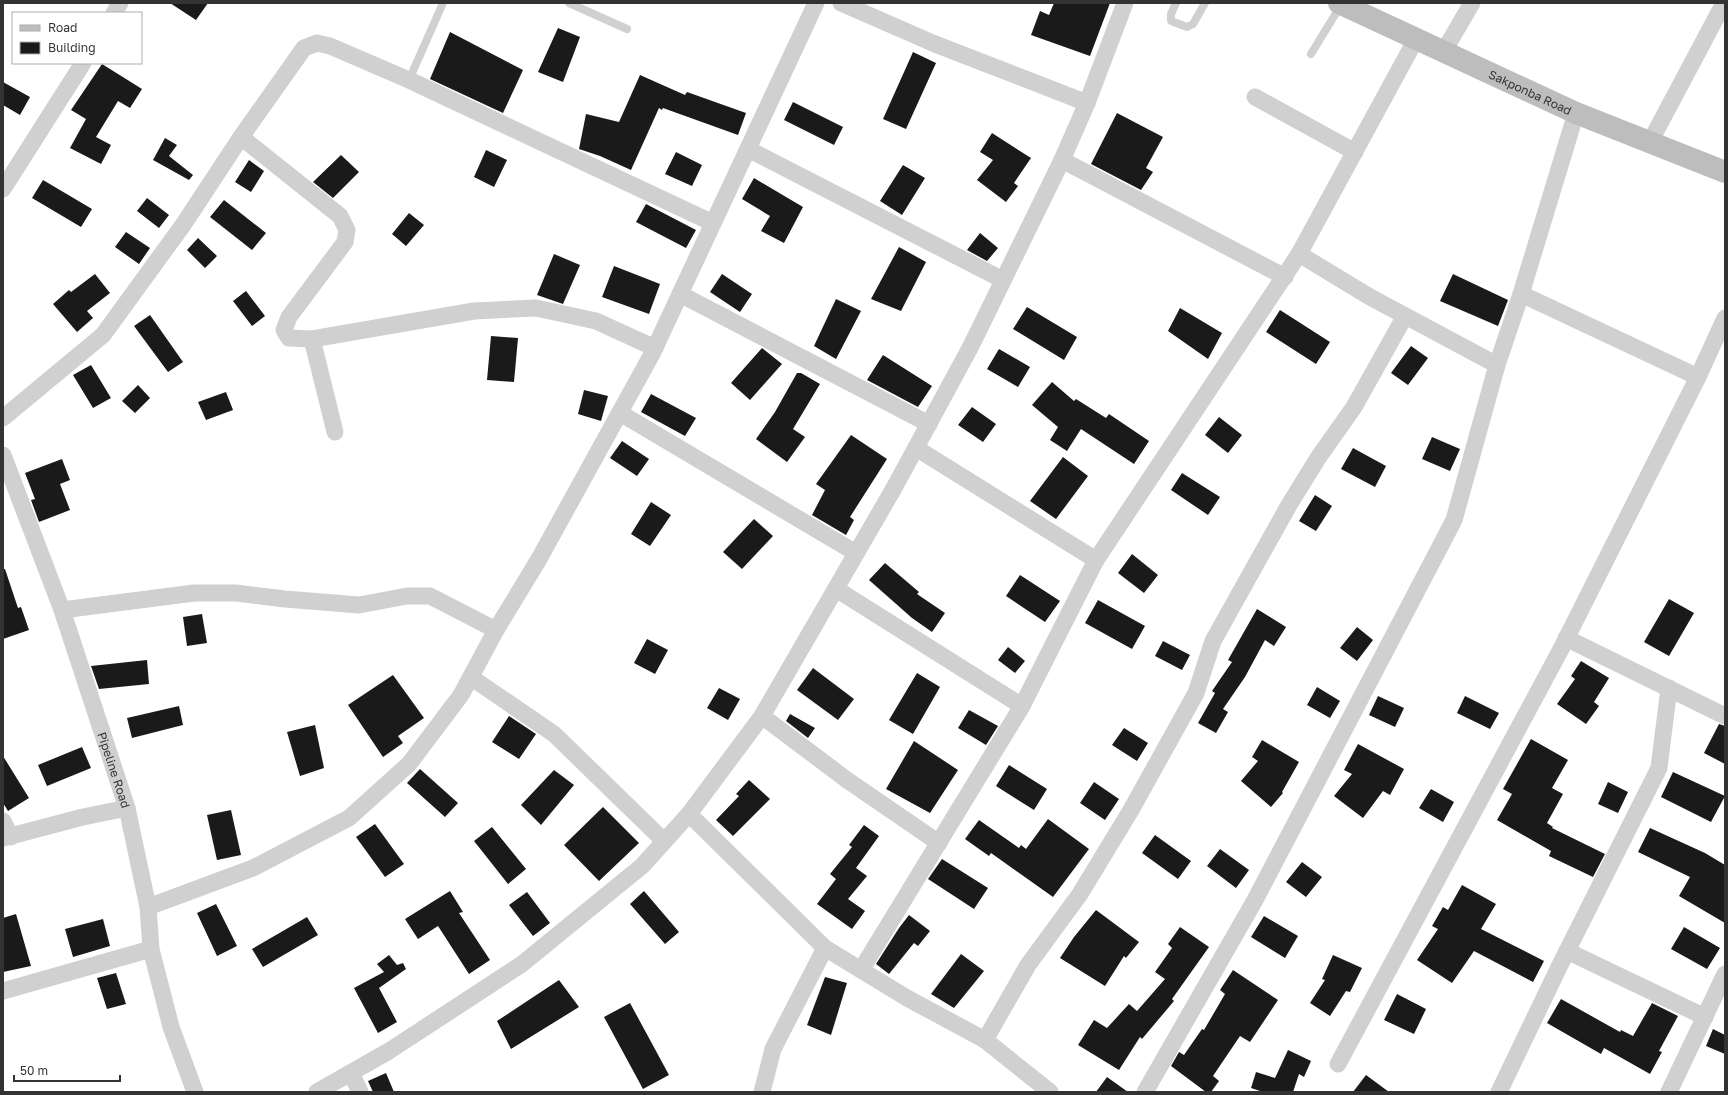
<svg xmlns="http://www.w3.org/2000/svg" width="1728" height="1095" viewBox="0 0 1728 1095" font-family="'Golos Text',sans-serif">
  <rect width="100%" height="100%" fill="#fff"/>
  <path fill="#1a1a1a" d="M 170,3 L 208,3 L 196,20 Z
    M 1054,3 L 1110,3 L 1090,56 L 1031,35 L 1040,11 L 1049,15 Z
    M 558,28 L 580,37 L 563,82 L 538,72 Z
    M 450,32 L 523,70 L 503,113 L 430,79 Z
    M 913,52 L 936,63 L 906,129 L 883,119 Z
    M 102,64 L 142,89 L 130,108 L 118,101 L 96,137 L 111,145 L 101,164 L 70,148 L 86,119 L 71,110 Z
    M 640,75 L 685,95 L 687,92 L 746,113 L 738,135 L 663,108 L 662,110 L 659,108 L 631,170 L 600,156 L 579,149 L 586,114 L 619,122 Z
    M 3,82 L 30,97 L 20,115 L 3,105 Z
    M 793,102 L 843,127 L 834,145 L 784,120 Z
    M 1117,113 L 1163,137 L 1146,168 L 1153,172 L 1141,190 L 1091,164 Z
    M 992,133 L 1031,158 L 1014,183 L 1018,186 L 1006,202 L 977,180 L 993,160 L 980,152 Z
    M 165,138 L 177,145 L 169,156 L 193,175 L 189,180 L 153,160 Z
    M 486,150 L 507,160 L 494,187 L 474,177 Z
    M 676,152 L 702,165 L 692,186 L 665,174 Z
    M 341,155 L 359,172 L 333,198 L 313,182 Z
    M 249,160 L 264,171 L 251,192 L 235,182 Z
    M 903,165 L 925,178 L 902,215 L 880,201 Z
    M 754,178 L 803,207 L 784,243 L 761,231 L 770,216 L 742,199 Z
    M 43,180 L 92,209 L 81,227 L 32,198 Z
    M 147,198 L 169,215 L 159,228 L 137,211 Z
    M 224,200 L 266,233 L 252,250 L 210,217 Z
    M 646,204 L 696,230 L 686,248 L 636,222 Z
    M 409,213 L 424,225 L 406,246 L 392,234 Z
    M 126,232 L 150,248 L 139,264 L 115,247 Z
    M 980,233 L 998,248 L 987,261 L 967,250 Z
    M 198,238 L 217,256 L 205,268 L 187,250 Z
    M 899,247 L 926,262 L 901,311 L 871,299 Z
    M 554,254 L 580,265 L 563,304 L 537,295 Z
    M 614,266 L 660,284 L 649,314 L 602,297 Z
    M 95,274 L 110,293 L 87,311 L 93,318 L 77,332 L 53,304 L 69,290 L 71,292 Z
    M 722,274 L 752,294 L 740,312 L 710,292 Z
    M 1453,274 L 1508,300 L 1498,326 L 1440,301 Z
    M 246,291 L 265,316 L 252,326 L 233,301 Z
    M 836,299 L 861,311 L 836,359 L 814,346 Z
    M 1027,307 L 1077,337 L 1064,360 L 1013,329 Z
    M 1180,308 L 1222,333 L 1208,359 L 1168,331 Z
    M 1280,310 L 1330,342 L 1316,364 L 1266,332 Z
    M 150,315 L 183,362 L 168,372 L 134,326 Z
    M 491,336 L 518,338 L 514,382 L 487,380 Z
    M 1411,346 L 1428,358 L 1408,385 L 1391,373 Z
    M 762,348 L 782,364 L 750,400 L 731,383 Z
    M 999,349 L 1030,367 L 1018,387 L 987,369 Z
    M 883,355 L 932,386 L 918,407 L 867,380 Z
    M 91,365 L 111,398 L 93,408 L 73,375 Z
    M 797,373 L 801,373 L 820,384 L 793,429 L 805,437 L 787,462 L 756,439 L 775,412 Z
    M 1052,382 L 1074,401 L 1076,399 L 1106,418 L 1109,414 L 1149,441 L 1134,464 L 1081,429 L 1067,451 L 1050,440 L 1058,427 L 1032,405 Z
    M 138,385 L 150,398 L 135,413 L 122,401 Z
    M 584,390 L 608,396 L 601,421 L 578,414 Z
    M 226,392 L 233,410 L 206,420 L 198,402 Z
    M 651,394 L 696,418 L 685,436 L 641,412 Z
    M 972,407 L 996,424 L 983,442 L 958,425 Z
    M 1219,417 L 1242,435 L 1228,453 L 1205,435 Z
    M 851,435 L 887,459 L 850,517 L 854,520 L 846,535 L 812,515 L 825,490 L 816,484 Z
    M 1432,437 L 1460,449 L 1450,471 L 1422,459 Z
    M 622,441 L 649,459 L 637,476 L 610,458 Z
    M 1353,448 L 1386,466 L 1375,487 L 1341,469 Z
    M 1063,457 L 1088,476 L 1056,519 L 1030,501 Z
    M 62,459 L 70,480 L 60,484 L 70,510 L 39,522 L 31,500 L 35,499 L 25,473 Z
    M 1182,473 L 1220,497 L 1208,515 L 1171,490 Z
    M 1315,495 L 1332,506 L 1316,531 L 1299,521 Z
    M 651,502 L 671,515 L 650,546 L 631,534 Z
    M 754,519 L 773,536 L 742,569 L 723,552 Z
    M 1132,554 L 1158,575 L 1144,593 L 1118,573 Z
    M 885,563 L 919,592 L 917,594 L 945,613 L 932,632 L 912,618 L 869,580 Z
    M 3,569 L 5,569 L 18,608 L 21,607 L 29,630 L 3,639 Z
    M 1020,575 L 1060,601 L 1045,622 L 1006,596 Z
    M 1669,599 L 1694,613 L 1669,656 L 1644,642 Z
    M 1098,600 L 1145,626 L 1132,649 L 1085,623 Z
    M 1257,609 L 1286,627 L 1274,646 L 1265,640 L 1245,677 L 1223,709 L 1228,712 L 1216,733 L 1198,723 L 1215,693 L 1212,691 L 1232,662 L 1228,660 Z
    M 202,614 L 207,643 L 187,646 L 183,617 Z
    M 1357,627 L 1373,640 L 1357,661 L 1340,648 Z
    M 647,639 L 668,650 L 655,674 L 634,663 Z
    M 1163,641 L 1190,655 L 1182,670 L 1155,656 Z
    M 1008,647 L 1025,661 L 1015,673 L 998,660 Z
    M 147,660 L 149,684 L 99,689 L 91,666 Z
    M 1581,661 L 1609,678 L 1594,702 L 1599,706 L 1586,724 L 1557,704 L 1575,679 L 1571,676 Z
    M 813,668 L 854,699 L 838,720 L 797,690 Z
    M 917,673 L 940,687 L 913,734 L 889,720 Z
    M 393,675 L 424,718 L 398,736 L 403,743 L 383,757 L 348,705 Z
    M 1317,687 L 1340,701 L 1330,718 L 1307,705 Z
    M 719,688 L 740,699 L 728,720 L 707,708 Z
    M 1378,696 L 1404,708 L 1395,727 L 1369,715 Z
    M 1465,696 L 1499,713 L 1490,729 L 1457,713 Z
    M 179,706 L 183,725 L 132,738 L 127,718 Z
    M 969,710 L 998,726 L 986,745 L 958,728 Z
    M 790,714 L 815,728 L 808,738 L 786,721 Z
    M 509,716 L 536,734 L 519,759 L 492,742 Z
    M 1719,724 L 1725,726 L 1725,764 L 1704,753 Z
    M 315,725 L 324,768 L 300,776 L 287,732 Z
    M 1124,728 L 1148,743 L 1137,761 L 1112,745 Z
    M 1531,739 L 1568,760 L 1552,788 L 1563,794 L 1547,823 L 1553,827 L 1552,828 L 1605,854 L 1593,877 L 1549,856 L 1551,851 L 1497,820 L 1512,794 L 1503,789 Z
    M 1262,740 L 1299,762 L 1282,792 L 1283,793 L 1271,807 L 1241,781 L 1258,761 L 1252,757 Z
    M 914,741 L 958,770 L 930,813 L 886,789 Z
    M 1358,744 L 1404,769 L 1390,795 L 1383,791 L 1363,818 L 1334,796 L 1352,774 L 1344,770 Z
    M 82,747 L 91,768 L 47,786 L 38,765 Z
    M 3,756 L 29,798 L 8,811 L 3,803 Z
    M 1009,765 L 1047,789 L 1034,810 L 996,786 Z
    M 420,769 L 458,803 L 445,817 L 407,783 Z
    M 554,770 L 574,785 L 541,825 L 521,805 Z
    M 1673,772 L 1725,796 L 1711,822 L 1661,797 Z
    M 749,780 L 770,799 L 733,836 L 716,820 L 739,796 L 736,794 Z
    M 1094,782 L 1119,799 L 1105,820 L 1080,803 Z
    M 1608,782 L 1628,792 L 1618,813 L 1598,804 Z
    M 1431,789 L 1454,802 L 1443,822 L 1419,808 Z
    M 603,807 L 639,843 L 599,881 L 564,845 Z
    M 231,810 L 241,855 L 217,860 L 207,815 Z
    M 1048,819 L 1089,849 L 1053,897 L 991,853 L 989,856 L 965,839 L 979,820 L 1019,848 L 1021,845 L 1026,849 Z
    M 375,824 L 404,864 L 385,877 L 356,837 Z
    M 864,825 L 879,836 L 856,868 L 867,876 L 848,899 L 865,911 L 852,929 L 817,904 L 836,879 L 830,874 L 852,847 L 849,845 Z
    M 492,827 L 526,869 L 508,884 L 474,841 Z
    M 1650,828 L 1705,853 L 1725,865 L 1725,923 L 1679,896 L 1690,877 L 1638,852 Z
    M 1155,835 L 1191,861 L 1178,879 L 1142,853 Z
    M 1220,849 L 1249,870 L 1236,888 L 1207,866 Z
    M 942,859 L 988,888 L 974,909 L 928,879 Z
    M 1302,862 L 1322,877 L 1306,897 L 1286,882 Z
    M 1462,885 L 1496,904 L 1481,929 L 1544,961 L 1533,982 L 1474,951 L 1452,983 L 1417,960 L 1438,929 L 1432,926 L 1443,907 L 1448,910 Z
    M 450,891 L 463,912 L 459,913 L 490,960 L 469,974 L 438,926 L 418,939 L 405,919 Z
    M 644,891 L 679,932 L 665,944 L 630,904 Z
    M 527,892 L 550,923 L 533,936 L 509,905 Z
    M 216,904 L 237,946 L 217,956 L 197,913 Z
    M 1096,910 L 1139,942 L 1126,958 L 1124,956 L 1105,986 L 1060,958 L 1074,937 Z
    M 16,914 L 31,966 L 3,972 L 3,918 Z
    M 909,915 L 930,931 L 918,946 L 914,943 L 889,974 L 876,964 L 899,928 Z
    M 1264,916 L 1298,936 L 1285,958 L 1251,937 Z
    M 307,917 L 318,935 L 263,967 L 252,949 Z
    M 103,919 L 110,946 L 73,957 L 65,929 Z
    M 1180,927 L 1209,947 L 1172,999 L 1174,1001 L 1142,1039 L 1140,1037 L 1119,1070 L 1078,1045 L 1094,1020 L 1107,1028 L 1129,1004 L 1137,1011 L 1165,979 L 1155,972 L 1172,948 L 1168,944 Z
    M 1684,927 L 1720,948 L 1707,969 L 1671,949 Z
    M 961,954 L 984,971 L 954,1008 L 931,994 Z
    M 389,955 L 397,965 L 403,963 L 406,969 L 379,988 L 397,1022 L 378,1033 L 354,988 L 384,972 L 377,964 Z
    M 1333,955 L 1362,968 L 1350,992 L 1346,991 L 1330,1016 L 1310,1003 L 1325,980 L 1322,979 Z
    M 1233,970 L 1278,1000 L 1250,1042 L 1240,1036 L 1213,1076 L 1219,1081 L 1211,1092 L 1206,1092 L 1171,1066 L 1179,1052 L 1184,1055 L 1202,1029 L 1204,1030 L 1225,994 L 1220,990 Z
    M 116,973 L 126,1004 L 107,1009 L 97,978 Z
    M 825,977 L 847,983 L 831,1035 L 807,1025 Z
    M 559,980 L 579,1007 L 511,1049 L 497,1021 Z
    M 1397,994 L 1426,1009 L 1414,1034 L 1384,1020 Z
    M 1561,999 L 1620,1032 L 1621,1030 L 1633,1036 L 1652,1003 L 1678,1016 L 1659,1051 L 1662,1052 L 1650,1074 L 1604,1048 L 1601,1054 L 1547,1023 Z
    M 630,1003 L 669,1075 L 643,1089 L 604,1017 Z
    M 1713,1029 L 1725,1035 L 1725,1054 L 1706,1046 Z
    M 1288,1050 L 1311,1061 L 1304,1077 L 1299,1074 L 1293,1092 L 1263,1092 L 1251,1088 L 1256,1072 L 1275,1078 Z
    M 386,1073 L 394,1092 L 373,1092 L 368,1081 Z
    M 1366,1075 L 1389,1092 L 1353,1092 Z
    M 1107,1077 L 1128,1092 L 1096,1092 Z"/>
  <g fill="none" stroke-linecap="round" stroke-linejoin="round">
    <path stroke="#d0d0d0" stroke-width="8" d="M 569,3 L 627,29
      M 1176,3 L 1171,14 L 1171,21 L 1187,27 L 1193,24 L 1205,3
      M 1311,54 L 1341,5
      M 409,80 L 443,3"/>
    <g stroke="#d0d0d0" stroke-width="17">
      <path d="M 841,3 L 935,44 L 1087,103"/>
      <path d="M 114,13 L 120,3"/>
      <path d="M 1444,51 L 1472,3"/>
      <path d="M 1255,97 L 1355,152"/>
      <path d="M 241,137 L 340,216 L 347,230 L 345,242 L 289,317 L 284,330 L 289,338 L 312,339 L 474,311 L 536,308 L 596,321 L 655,348"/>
      <path d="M 1650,142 L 1724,3"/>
      <path d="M 748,149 L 1003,280"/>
      <path d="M 1062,160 L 1285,277"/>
      <path d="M 3,189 L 83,63"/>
      <path d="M 1299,254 L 1370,297 L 1497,365"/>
      <path d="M 680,294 L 929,424"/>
      <path d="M 1521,294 L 1698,377"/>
      <path d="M 312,339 L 335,432"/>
      <path d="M 620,413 L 856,553"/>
      <path d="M 3,418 L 103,335 L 183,225 L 241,137 L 304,48 L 317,43 L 330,46 L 409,80 L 713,223"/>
      <path d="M 916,448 L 1096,560"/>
      <path id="s1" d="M 3,455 L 62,610 L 127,808 L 148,907 L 151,949 L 171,1027 L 195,1092"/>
      <path d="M 836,589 L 1022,706"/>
      <path d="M 62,610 L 194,593 L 236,593 L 285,599 L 359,605 L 407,596 L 430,596 L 496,630"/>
      <path d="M 1566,638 L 1725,716"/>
      <path d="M 472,678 L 554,734 L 664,841"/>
      <path d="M 762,716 L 847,780 L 939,843"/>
      <path d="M 689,814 L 825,948 L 907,998 L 985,1040 L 1050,1092"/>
      <path d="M 3,821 L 11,837"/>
      <path d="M 3,838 L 83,817 L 127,808"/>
      <path d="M 148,907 L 253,868 L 349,818 L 409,764 L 461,695 L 496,630 L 539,559 L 652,354 L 816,3"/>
      <path d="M 1567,951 L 1705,1017"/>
      <path d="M 861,970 L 1022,706 L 1096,560 L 1299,254 L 1416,39"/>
      <path d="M 3,991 L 151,949"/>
      <path d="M 985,1040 L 1028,965 L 1080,894 L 1131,810 L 1196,693 L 1213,641 L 1289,505 L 1318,458 L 1354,407 L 1405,316"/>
      <path d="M 1338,1064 L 1561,649 L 1698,377 L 1725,318"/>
      <path d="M 351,1073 L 360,1092"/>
      <path d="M 317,1092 L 389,1051 L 522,964 L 642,866 L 689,814 L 762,716 L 894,488 L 971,346 L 1062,160 L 1087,103 L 1125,3"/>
      <path d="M 762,1092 L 773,1049 L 825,948"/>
      <path d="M 1145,1092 L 1255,900 L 1454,520 L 1497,365 L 1521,294 L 1576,113"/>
      <path d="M 1499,1092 L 1559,967 L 1659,768 L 1669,688"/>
      <path d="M 1669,1092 L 1725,974"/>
    </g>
    <path stroke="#bdbdbd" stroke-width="22" id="s2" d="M 1339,3 L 1576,113 L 1725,172"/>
  </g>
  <g text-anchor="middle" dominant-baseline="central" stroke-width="4" stroke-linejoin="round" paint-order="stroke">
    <g font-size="12" fill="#333" stroke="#fff">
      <text stroke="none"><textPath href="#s2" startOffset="211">Sakponba Road</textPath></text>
      <text stroke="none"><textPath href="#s1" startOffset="334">Pipeline Road</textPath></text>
    </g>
  </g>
  <rect width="1728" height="1095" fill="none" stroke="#333333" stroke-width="8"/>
  <rect x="12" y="12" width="130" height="52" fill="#ffffff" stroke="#adadad"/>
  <rect x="20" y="25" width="20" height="6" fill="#bdbdbd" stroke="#adadad"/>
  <text x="48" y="32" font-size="12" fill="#333333">Road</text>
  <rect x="20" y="42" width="20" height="12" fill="#1a1a1a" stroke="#adadad"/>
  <text x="48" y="52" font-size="12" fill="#333333">Building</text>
  <path d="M14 1075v6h106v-6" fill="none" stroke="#333333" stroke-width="2"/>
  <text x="20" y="1075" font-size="12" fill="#333333" stroke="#ffffff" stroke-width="3" paint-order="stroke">50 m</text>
</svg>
